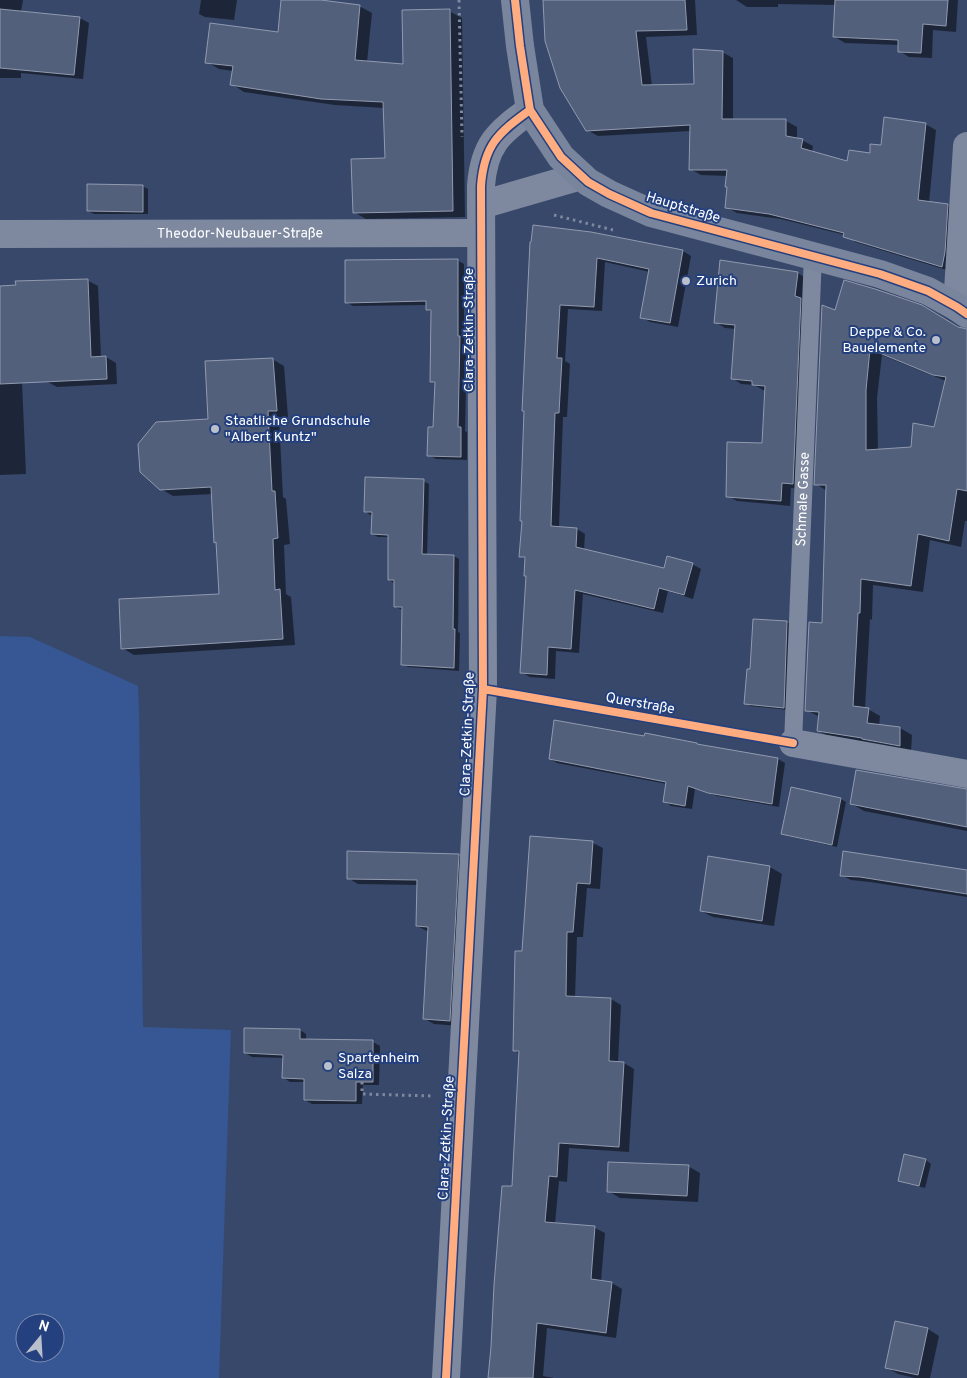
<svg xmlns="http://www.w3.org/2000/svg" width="967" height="1378" viewBox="0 0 967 1378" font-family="Overpass,sans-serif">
  <rect width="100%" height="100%" fill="#38486a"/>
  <path fill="#375694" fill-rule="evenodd" d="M 0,636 L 30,637 L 138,686 L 139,711 L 143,1027 L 231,1030 L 219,1378 L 0,1378 ZM 25,1323 L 55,1323 L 55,1353 L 25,1353 Z"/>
  <path fill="#0007" fill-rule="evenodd" d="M 0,0 L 23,0 L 21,12 L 80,18 L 89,23 L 83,79 L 21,73 L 21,78 L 0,78 Z
    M 201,0 L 237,0 L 234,20 L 205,17 L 199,14 Z
    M 282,0 L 301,0 L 359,6 L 372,13 L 367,62 L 404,65 L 449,11 L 462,18 L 465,217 L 366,219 L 354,212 L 387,160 L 384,108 L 335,105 L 244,92 L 232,84 L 233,71 L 219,69 L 207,62 L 279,33 Z
    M 544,0 L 695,0 L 697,35 L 646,37 L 652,86 L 695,85 L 722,52 L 733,58 L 733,120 L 786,121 L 797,127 L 797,139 L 802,140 L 813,146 L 812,152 L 848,162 L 871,155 L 882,147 L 925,124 L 936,130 L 929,203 L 947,205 L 958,212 L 953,272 L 855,242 L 845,235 L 781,219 L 737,213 L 726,207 L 728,187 L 727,176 L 701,175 L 690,169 L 691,131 L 598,136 L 587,130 Z
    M 736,0 L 958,0 L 956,32 L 933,30 L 932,58 L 909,57 L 899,51 L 899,45 L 845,43 L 835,37 L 836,5 L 778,4 L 778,7 L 747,7 Z
    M 142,186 L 148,189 L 148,214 L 94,214 L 88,211 Z
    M 532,243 L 683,251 L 691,256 L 678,327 L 650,322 L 642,317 L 650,272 L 605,262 L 602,311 L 568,309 L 565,361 L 570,364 L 567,417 L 563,417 L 559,528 L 577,529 L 585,534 L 584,550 L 665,569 L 692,564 L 701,569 L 693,599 L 668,591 L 663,613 L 583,594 L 579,653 L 556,651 L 555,679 L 530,677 L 521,672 L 528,577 L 525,575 L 526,559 L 521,556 L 523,521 Z
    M 457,260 L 464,264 L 464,340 L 467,341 L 465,431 L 467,432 L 467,460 L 436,459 L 429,455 L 435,428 L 436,384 L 431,381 L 432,313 L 427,309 L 427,305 L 353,306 L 346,302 Z
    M 721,262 L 798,273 L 807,279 L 802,489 L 791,488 L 790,506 L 737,501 L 728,496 L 763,444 L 766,390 L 763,390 L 754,385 L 741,384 L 732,378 L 736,329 L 725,328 L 715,322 Z
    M 87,280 L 98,286 L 101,357 L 106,357 L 116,363 L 117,384 L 57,387 L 46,381 Z
    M 836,312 L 967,330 L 967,521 L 965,521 L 961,547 L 930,540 L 923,592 L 873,585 L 872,620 L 870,619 L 865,709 L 868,709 L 880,716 L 879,726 L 900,728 L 912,735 L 911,752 L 831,738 L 819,731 L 820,717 L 806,710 L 823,625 L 827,491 L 816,484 ZM 882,355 L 946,381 L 935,428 L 912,448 L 878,450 L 877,398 Z
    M 272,359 L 284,366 L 288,417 L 279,417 L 283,497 L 286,499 L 290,544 L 284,545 L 286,594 L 291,597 L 295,645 L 134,655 L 122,648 L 221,595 L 217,543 L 215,542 L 213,494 L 173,496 L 161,489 L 209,420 Z
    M 0,369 L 22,382 L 26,474 L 0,475 Z
    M 423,481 L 429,484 L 427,556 L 454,556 L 459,559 L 458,632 L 460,633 L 459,671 L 408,667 L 402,664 L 403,610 L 395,607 L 394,583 L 389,580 L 389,537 L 378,537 L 372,534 L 373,515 L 370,515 L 365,511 Z
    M 754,620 L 787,622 L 792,625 L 789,710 L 750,706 L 745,703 L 751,670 Z
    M 697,744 L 701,746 L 778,759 L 785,763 L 779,807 L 717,796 L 695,789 L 692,809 L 671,806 L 664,801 L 667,784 L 557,763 L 550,759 Z
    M 792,789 L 841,799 L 846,802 L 837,847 L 788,836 L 783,833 Z
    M 967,790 L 967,831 L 864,811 L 852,804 Z
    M 593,843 L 603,848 L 600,889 L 587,888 L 583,937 L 577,937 L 575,998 L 611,999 L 621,1005 L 618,1063 L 624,1063 L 634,1069 L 629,1152 L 569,1148 L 567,1182 L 559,1181 L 555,1224 L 595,1228 L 605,1233 L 601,1281 L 612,1283 L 622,1289 L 616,1338 L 547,1328 L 543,1376 L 554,1378 L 490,1378 L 514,1188 L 520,1054 L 514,1050 L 523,952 Z
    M 458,855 L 468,860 L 459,1026 L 434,1024 L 425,1019 L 429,932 L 417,926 L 418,885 L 358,884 L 348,878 Z
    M 709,858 L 770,867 L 782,874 L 774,926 L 713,917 L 701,911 Z
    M 967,871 L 967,897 L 870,882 L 851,880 L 841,875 Z
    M 300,1030 L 306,1034 L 306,1041 L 373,1042 L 380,1046 L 379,1085 L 363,1085 L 362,1104 L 312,1104 L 305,1100 L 305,1082 L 290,1082 L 284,1078 L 284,1058 L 252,1057 L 245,1053 Z
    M 905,1156 L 926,1160 L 931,1164 L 925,1188 L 905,1183 L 899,1180 Z
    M 688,1166 L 700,1173 L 698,1202 L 620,1198 L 608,1191 Z
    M 928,1329 L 939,1336 L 930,1378 L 915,1378 L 898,1374 L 887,1368 Z"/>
  <path fill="#53607b" stroke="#919aaf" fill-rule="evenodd" d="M 281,0 L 321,0 L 360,5 L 355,60 L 403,64 L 402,10 L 450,9 L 453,211 L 353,213 L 351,159 L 385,158 L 383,102 L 321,99 L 230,85 L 233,66 L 205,63 L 210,23 L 278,32 Z
    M 543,0 L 685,0 L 687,30 L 636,31 L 642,85 L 694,84 L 693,49 L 723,51 L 722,119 L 786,119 L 786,136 L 803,139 L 801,148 L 847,161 L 849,150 L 870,153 L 870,144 L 881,145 L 884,117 L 926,123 L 918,200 L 948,204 L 945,252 L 942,267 L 843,237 L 844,233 L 769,214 L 725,208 L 727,187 L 725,187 L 727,170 L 689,170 L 690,125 L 586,131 L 560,88 L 545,41 Z
    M 835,0 L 948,0 L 946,26 L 923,24 L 921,53 L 898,52 L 898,40 L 833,37 Z
    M 0,9 L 80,17 L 74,75 L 0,68 Z
    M 87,184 L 143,185 L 143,212 L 87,211 Z
    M 533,225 L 591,232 L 683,250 L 670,323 L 640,318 L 649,269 L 597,258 L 594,307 L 560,305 L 557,358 L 562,358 L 559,413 L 555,413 L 551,526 L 577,528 L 576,547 L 664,568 L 667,556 L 693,563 L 684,595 L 659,588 L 654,609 L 575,590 L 571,649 L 548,647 L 547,675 L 520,673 L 526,576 L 524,576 L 525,557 L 519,557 L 522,521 L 520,521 L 524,411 L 522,411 L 530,242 L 531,242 Z
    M 458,259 L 458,336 L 460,336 L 458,427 L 461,427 L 461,457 L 427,456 L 428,427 L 433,427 L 435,382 L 430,382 L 431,310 L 426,310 L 426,301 L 345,303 L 345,260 Z
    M 720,260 L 798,272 L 795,296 L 801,298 L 793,484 L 782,483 L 781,501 L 726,497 L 727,442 L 762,443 L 765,386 L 752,385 L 752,381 L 731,379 L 735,325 L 714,323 Z
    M 88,279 L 91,357 L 106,356 L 107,379 L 0,384 L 0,286 L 16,285 L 15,281 Z
    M 844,280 L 875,289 L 922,305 L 958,327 L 967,329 L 967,491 L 957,489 L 949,541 L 918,534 L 911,586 L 861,579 L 860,613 L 858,613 L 853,706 L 869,708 L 867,723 L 900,727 L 900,746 L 862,739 L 862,738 L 817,731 L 819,712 L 805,711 L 809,622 L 822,623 L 826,485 L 814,485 L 822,305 L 835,310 ZM 870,349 L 933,375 L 946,377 L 934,427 L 913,423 L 911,447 L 866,450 L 866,390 Z
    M 273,358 L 277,411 L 268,411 L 272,491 L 275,491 L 278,538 L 273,539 L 275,590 L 280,589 L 283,639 L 121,649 L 119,599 L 219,594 L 216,542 L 214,543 L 211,487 L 160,490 L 140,472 L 138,444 L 156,422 L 208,419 L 205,361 Z
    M 365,477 L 424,479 L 422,554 L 454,555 L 453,629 L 455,629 L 454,668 L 401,665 L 402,607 L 394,607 L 394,580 L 388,580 L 388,535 L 371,534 L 372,512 L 364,512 Z
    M 753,619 L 787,621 L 784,708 L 744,704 L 747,669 L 750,669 Z
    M 554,720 L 644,736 L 645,733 L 697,743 L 697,744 L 778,758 L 772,804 L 708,793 L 688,786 L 685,806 L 663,802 L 666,782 L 549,759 Z
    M 856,770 L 967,789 L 967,827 L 850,804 Z
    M 791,787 L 841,798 L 832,845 L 781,834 Z
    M 530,836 L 593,841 L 590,884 L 577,883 L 573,932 L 567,932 L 566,996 L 611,998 L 609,1061 L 624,1062 L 619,1147 L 559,1143 L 557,1177 L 549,1176 L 545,1222 L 595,1226 L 591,1279 L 612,1282 L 606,1333 L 537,1323 L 533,1378 L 488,1378 L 491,1347 L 494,1285 L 502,1186 L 512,1186 L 519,1051 L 513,1051 L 515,951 L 522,951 Z
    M 347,851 L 459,854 L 450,1021 L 423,1019 L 428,927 L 416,926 L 417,880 L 347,879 Z
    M 843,851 L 967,870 L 967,894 L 860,877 L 840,876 Z
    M 708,856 L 770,866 L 762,921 L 700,911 Z
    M 244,1028 L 300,1029 L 300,1039 L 373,1040 L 373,1082 L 356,1082 L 356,1101 L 304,1100 L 304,1079 L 282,1078 L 283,1055 L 244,1053 Z
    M 904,1154 L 926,1159 L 919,1186 L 898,1181 Z
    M 608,1162 L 689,1165 L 687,1196 L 607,1192 Z
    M 895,1321 L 928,1328 L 918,1375 L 885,1368 Z"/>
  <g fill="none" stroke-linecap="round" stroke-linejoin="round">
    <path stroke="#7e89a0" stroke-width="3" stroke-dasharray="2.5 4" stroke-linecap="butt" d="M 459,0 L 462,137
      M 554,215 L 613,230
      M 362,1082 L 362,1094 L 433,1096"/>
    <path stroke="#7e89a0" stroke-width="18" id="s1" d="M 793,743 L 813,255"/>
    <g stroke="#7e89a0" stroke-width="28">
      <path d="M 481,205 L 581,176"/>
      <path id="s2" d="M 0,234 L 481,233"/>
      <path d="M 957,307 L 967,146"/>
      <path d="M 793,743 L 967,774"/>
      <path d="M 446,1378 L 483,689 L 481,186 C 484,145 498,133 530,110"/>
    </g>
    <path stroke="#79849d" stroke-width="28" d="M 515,0 L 520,46 L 530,110 L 561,157 L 588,182 L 609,194 L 651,213 L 880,274 L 928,291 L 957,307 L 967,314"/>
    <g stroke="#24407e" stroke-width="11">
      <path id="cycleway" d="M 515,0 L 520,46 L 530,110 L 561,157 L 588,182 L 609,194 L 651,213 L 880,274 L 928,291 L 957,307 L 967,314
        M 483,689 L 793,743
        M 446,1378 L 483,689 L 481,186 C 484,145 498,133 530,110"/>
    </g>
    <use href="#cycleway" stroke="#ffac80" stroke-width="8"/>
  </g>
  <g fill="#b9bfcb" stroke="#24407e" stroke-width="2">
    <circle cx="686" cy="281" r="5"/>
    <circle cx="936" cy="340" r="5"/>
    <circle cx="215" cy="429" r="5"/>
    <circle cx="328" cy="1066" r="5"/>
  </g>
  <g text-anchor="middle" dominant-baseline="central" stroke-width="4" stroke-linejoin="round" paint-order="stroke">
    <g font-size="14" fill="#fff" stroke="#24407e">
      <text transform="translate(683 208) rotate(17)">Hauptstraße</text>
      <text stroke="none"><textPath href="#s2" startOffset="240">Theodor-Neubauer-Straße</textPath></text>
      <text transform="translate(469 330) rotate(-90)">Clara-Zetkin-Straße</text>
      <text stroke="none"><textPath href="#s1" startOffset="244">Schmale Gasse</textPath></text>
      <text transform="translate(640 704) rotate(10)">Querstraße</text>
      <text transform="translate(468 734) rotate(-88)">Clara-Zetkin-Straße</text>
      <text transform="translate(447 1138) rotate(-87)">Clara-Zetkin-Straße</text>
    </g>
    <g font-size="14" fill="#fff" stroke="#24407e" text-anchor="start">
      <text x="696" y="281">Zurich</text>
      <text x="926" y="332" text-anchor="end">Deppe &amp; Co.<tspan x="926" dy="16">Bauelemente</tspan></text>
      <text x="225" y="421">Staatliche Grundschule<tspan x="225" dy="16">"Albert Kuntz"</tspan></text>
      <text x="338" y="1058">Spartenheim<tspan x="338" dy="16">Salza</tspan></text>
    </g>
  </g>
  <g transform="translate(40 1338) rotate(18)"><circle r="24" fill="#24407e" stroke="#7c8cb2"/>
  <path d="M0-4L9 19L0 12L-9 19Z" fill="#b9bfcb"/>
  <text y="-8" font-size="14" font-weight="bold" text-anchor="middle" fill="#ffffff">N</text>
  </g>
</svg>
